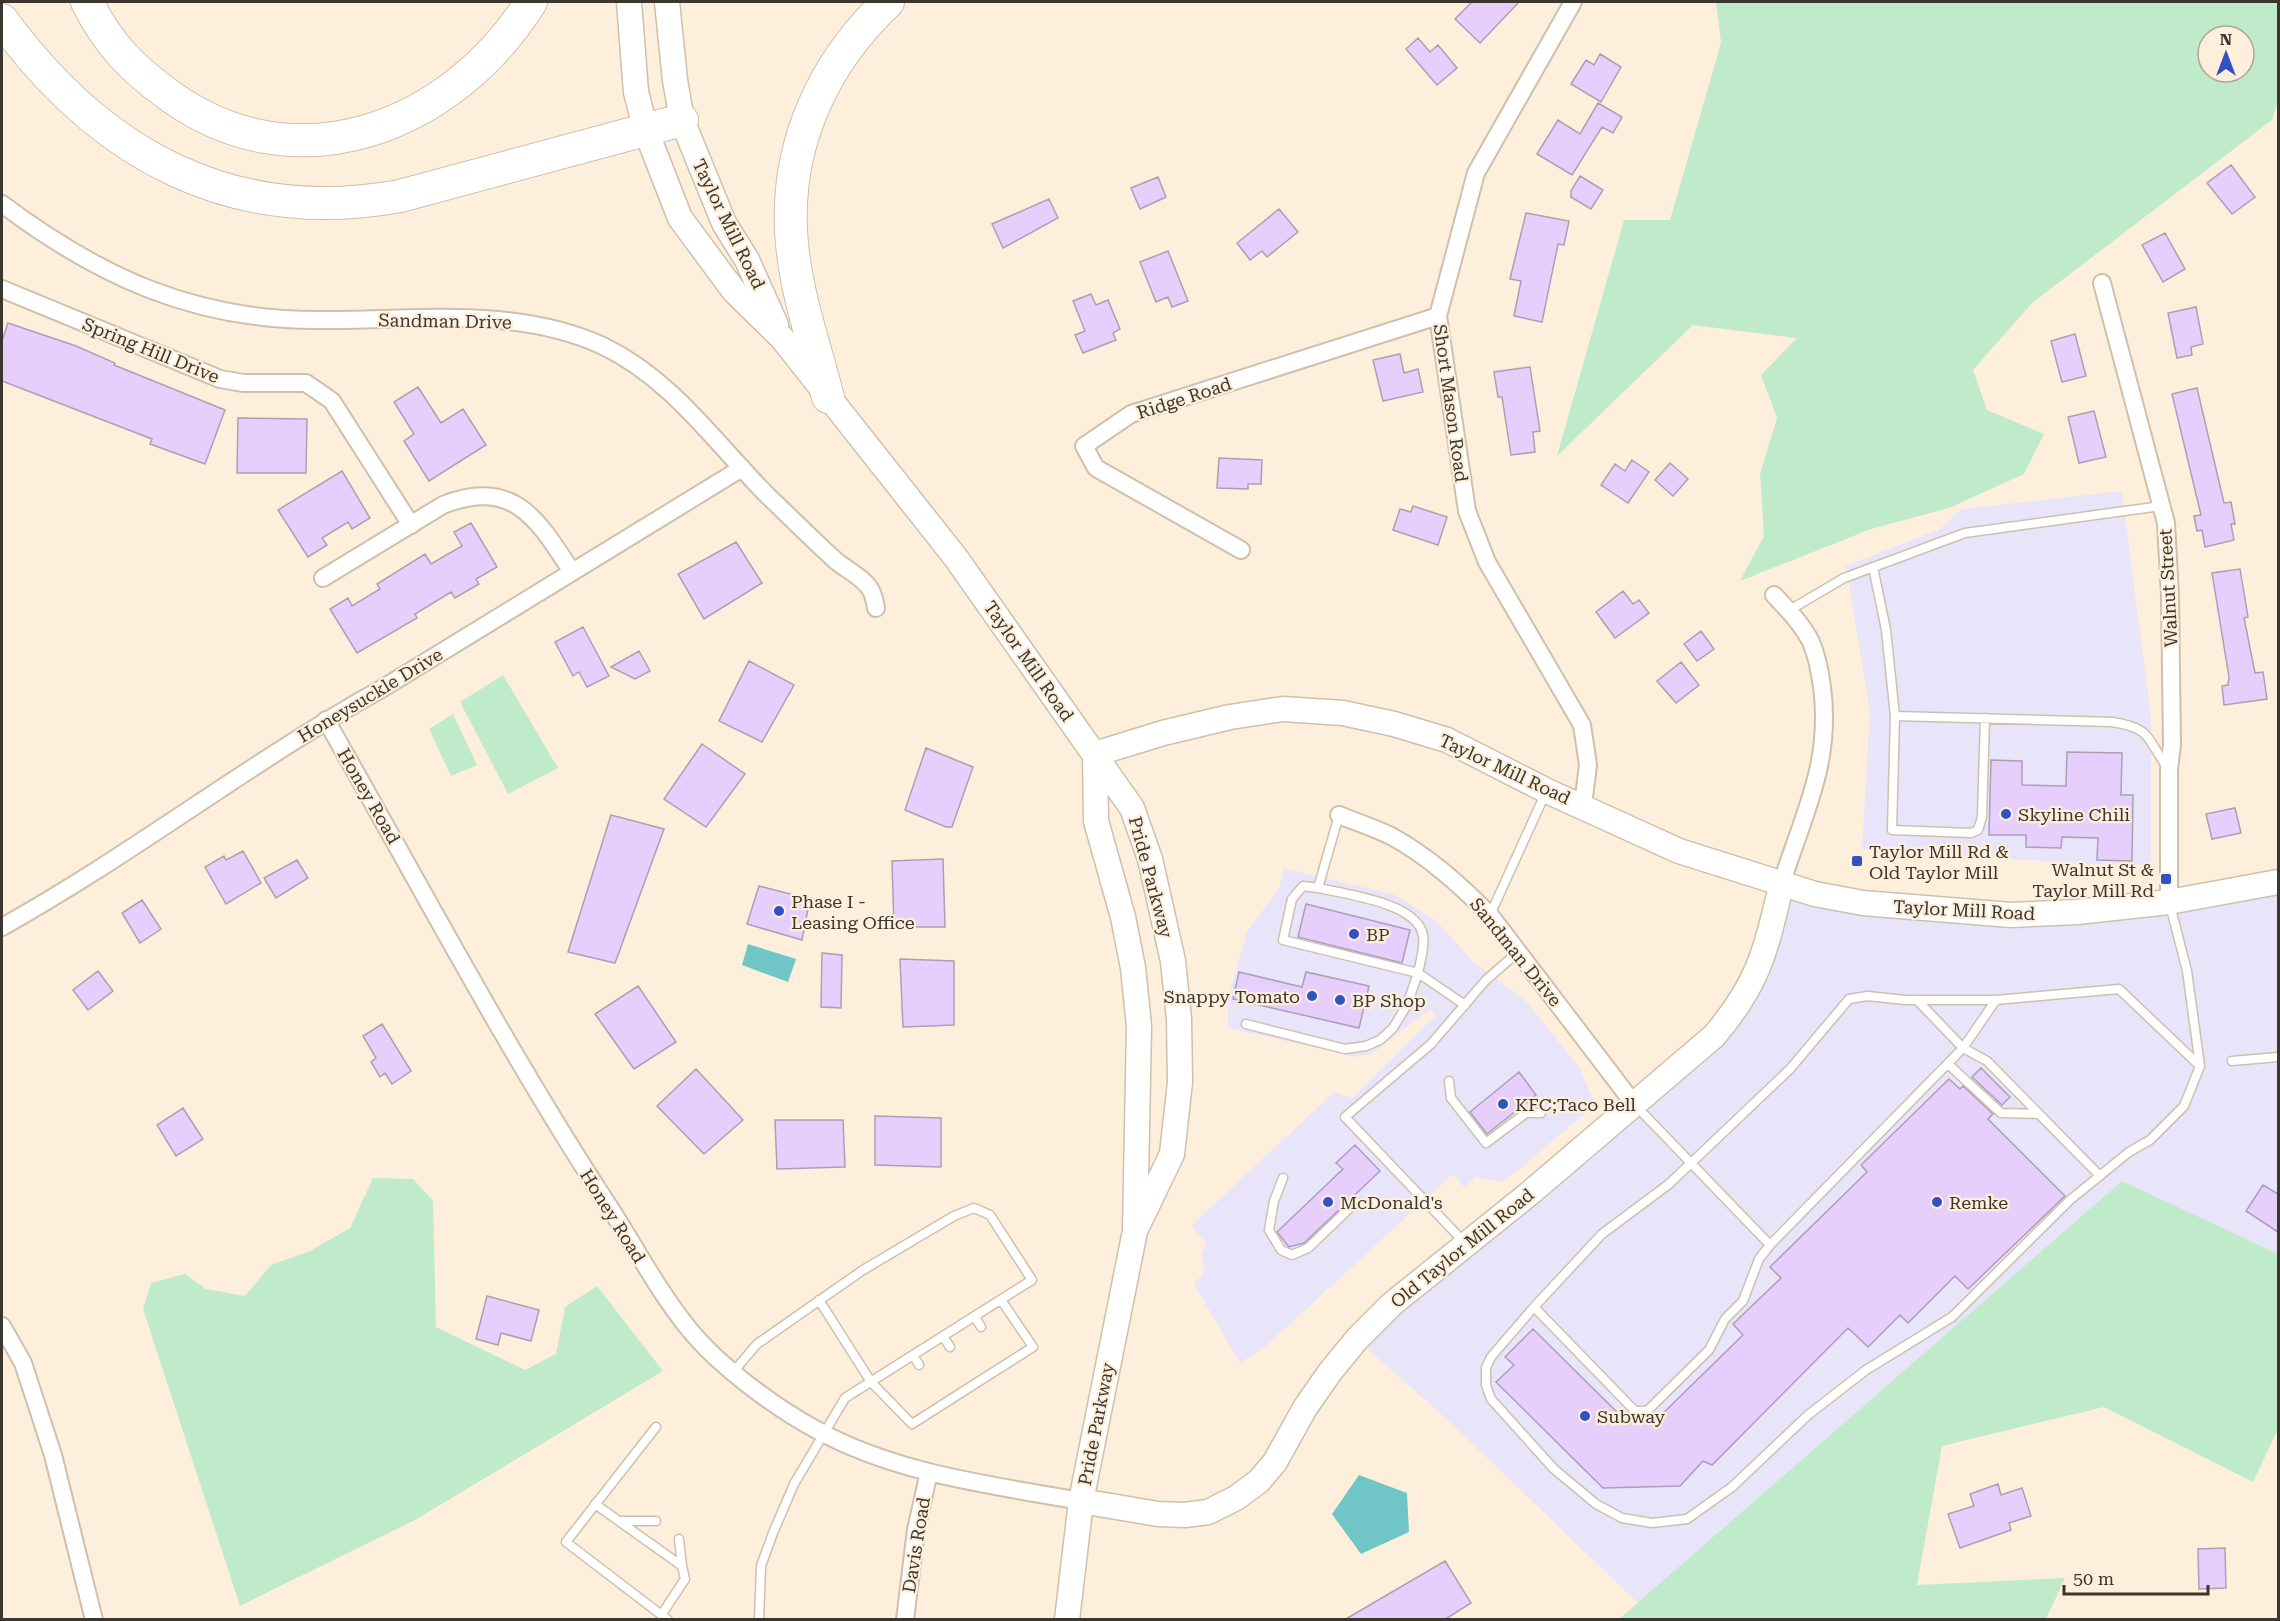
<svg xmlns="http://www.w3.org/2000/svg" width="2280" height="1621" viewBox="0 0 2280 1621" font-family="'Roboto Serif',serif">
  <rect width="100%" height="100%" fill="#fdefdb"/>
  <path fill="#e8e4fa" d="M 2122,491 L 2151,718 L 2151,865 L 2087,864 L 1862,849 L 1870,712 L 1846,566 L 1940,529 L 1962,509 Z
    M 1283,868 L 1395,895 L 1435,920 L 1473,961 L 1527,1002 L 1579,1067 L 1595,1105 L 1504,1182 L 1476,1177 L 1465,1188 L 1453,1174 L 1266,1346 L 1240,1363 L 1194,1284 L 1205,1271 L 1201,1254 L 1207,1243 L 1191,1226 L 1334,1092 L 1352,1098 L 1435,1016 L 1430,1009 L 1371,1054 L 1356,1057 L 1229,1028 L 1227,1003 L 1247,932 L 1280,887 Z
    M 1782,882 L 1964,913 L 2278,882 L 2278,1254 L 2122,1182 L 1638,1603 L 1453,1425 L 1357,1339 L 1735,1011 Z"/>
  <path fill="#c0ebca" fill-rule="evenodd" d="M 1716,2 L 2278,2 L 2278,101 L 2272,120 L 2032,303 L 1973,370 L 1987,410 L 2044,434 L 2024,474 L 1949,508 L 1871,529 L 1740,581 L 1764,536 L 1760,474 L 1777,418 L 1761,375 L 1797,338 L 1693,325 L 1557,456 L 1624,220 L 1670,220 L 1721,43 ZM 2208,36 L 2244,36 L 2244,72 L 2208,72 Z
    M 503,675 L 558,768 L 508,794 L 460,702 Z
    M 453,714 L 477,765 L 451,776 L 429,729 Z
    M 373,1178 L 413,1179 L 433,1201 L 436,1327 L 525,1370 L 556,1354 L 565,1307 L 597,1286 L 663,1371 L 415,1520 L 240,1606 L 143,1309 L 151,1283 L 185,1274 L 206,1289 L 245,1296 L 271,1265 L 310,1251 L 350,1228 Z
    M 2122,1181 L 2278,1254 L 2278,1429 L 2253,1482 L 2104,1407 L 1942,1446 L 1917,1585 L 2065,1578 L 2046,1619 L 1619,1619 Z"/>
  <path fill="#70c6c7" d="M 748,944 L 796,959 L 788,982 L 742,965 Z
    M 1359,1475 L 1407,1493 L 1409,1532 L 1361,1554 L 1332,1514 Z"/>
  <path fill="#e7cffd" stroke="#aaa0b4" stroke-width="1.5" d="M 1472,2 L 1519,2 L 1480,43 L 1455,19 Z
    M 1418,38 L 1430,52 L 1438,45 L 1457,68 L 1437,85 L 1406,49 Z
    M 1600,54 L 1621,67 L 1601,102 L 1571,84 L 1586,60 L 1594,65 Z
    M 1598,103 L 1622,117 L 1613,133 L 1602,127 L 1572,175 L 1537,154 L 1558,120 L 1580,134 Z
    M 2231,165 L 2255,197 L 2232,214 L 2207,183 Z
    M 1580,176 L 1603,190 L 1591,209 L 1571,197 L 1571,191 Z
    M 1158,177 L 1166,197 L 1140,209 L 1131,188 Z
    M 1049,199 L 1058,218 L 1003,248 L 992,224 Z
    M 1279,209 L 1298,232 L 1267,257 L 1262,251 L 1250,260 L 1237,243 Z
    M 1526,213 L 1569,221 L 1564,245 L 1558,244 L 1542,322 L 1514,316 L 1521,281 L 1510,279 Z
    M 2165,233 L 2185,269 L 2163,282 L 2142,245 Z
    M 1168,251 L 1188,301 L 1172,307 L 1168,297 L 1156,302 L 1140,262 Z
    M 1091,294 L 1096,305 L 1108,300 L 1120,329 L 1113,333 L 1116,340 L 1083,353 L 1075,335 L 1085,331 L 1073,301 Z
    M 2196,307 L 2203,344 L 2191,347 L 2192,355 L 2177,358 L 2168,313 Z
    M 8,323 L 76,346 L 115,363 L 114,365 L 225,410 L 205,464 L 150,444 L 152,439 L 2,381 L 2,341 Z
    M 2075,334 L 2086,376 L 2062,382 L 2051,341 Z
    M 1400,354 L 1404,373 L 1418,369 L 1423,392 L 1383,401 L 1373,360 Z
    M 1530,367 L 1540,431 L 1533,432 L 1535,452 L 1511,455 L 1502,397 L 1498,397 L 1494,372 Z
    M 418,387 L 441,423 L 463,409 L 486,445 L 429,481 L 404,441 L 414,434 L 394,402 Z
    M 2197,388 L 2224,503 L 2231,502 L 2235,524 L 2231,524 L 2234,540 L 2205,547 L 2202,530 L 2197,531 L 2194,516 L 2201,515 L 2172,394 Z
    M 2094,411 L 2106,457 L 2079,463 L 2068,417 Z
    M 238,418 L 307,419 L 306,473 L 237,473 Z
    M 1219,458 L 1262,460 L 1261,484 L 1248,484 L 1248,489 L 1217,488 Z
    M 1632,460 L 1649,472 L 1628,503 L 1601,485 L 1615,464 L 1625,471 Z
    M 1670,463 L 1688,479 L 1673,496 L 1655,480 Z
    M 342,471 L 370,518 L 352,529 L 348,522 L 322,538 L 327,545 L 308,557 L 278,510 Z
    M 1413,506 L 1447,517 L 1438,545 L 1393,530 L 1400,509 L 1411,512 Z
    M 471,523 L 497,567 L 476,579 L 479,584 L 455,598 L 451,592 L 415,614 L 417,618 L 357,653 L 330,609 L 348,598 L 352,606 L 380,589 L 377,584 L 425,554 L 431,564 L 462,546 L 454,532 Z
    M 736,542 L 762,583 L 704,619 L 678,574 Z
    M 2240,569 L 2248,617 L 2244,618 L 2255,673 L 2263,672 L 2267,699 L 2224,705 L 2222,686 L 2228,685 L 2229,677 L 2212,573 Z
    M 1623,591 L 1633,604 L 1639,600 L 1649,613 L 1615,638 L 1596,612 Z
    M 583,627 L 609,676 L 587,687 L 579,672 L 573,676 L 555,642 Z
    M 1701,631 L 1714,649 L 1697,661 L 1684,644 Z
    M 639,651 L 650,671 L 635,679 L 611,667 Z
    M 749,661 L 794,685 L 762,742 L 719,721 Z
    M 1681,662 L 1699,685 L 1676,703 L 1657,681 Z
    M 702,744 L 745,774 L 706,827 L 664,799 Z
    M 926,748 L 973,767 L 952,827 L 946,827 L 905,810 Z
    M 2067,752 L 2122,753 L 2121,795 L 2133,795 L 2132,861 L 2097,860 L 2098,838 L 2062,837 L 2061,848 L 2026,847 L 2026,835 L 1989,835 L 1991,760 L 2022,761 L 2022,785 L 2066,786 Z
    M 2235,808 L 2241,833 L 2212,839 L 2206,814 Z
    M 611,815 L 664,829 L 615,963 L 568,952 Z
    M 243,851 L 261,883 L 226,904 L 205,867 L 224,856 L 226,860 Z
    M 943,859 L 945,927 L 894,927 L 892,861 Z
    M 297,860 L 308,878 L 276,898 L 264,878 Z
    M 759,886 L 810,899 L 802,940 L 747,924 Z
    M 142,900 L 161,929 L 140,943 L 122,913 Z
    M 1306,904 L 1410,930 L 1402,963 L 1298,937 Z
    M 822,953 L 842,955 L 841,1008 L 821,1007 Z
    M 900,959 L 954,961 L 954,1025 L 903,1027 Z
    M 98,971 L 113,991 L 88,1010 L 73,990 Z
    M 1239,972 L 1302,987 L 1306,972 L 1369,986 L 1359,1028 L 1233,999 Z
    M 638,986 L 676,1042 L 634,1069 L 595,1014 Z
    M 382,1024 L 411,1071 L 392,1084 L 385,1073 L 380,1077 L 371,1062 L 376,1058 L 363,1036 Z
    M 1981,1068 L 2010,1097 L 2002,1105 L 1972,1077 Z
    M 696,1069 L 743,1120 L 704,1154 L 657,1106 Z
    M 1519,1072 L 1536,1095 L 1487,1134 L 1470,1112 Z
    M 1949,1079 L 1960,1089 L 1963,1086 L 1993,1114 L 1988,1119 L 2065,1196 L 1968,1289 L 1955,1276 L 1908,1323 L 1900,1315 L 1868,1347 L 1848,1328 L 1712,1465 L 1703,1461 L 1680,1486 L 1603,1488 L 1496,1382 L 1514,1365 L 1505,1357 L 1533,1329 L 1627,1422 L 1654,1422 L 1743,1335 L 1733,1324 L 1781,1278 L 1770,1267 L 1867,1172 L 1861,1165 Z
    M 183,1108 L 203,1139 L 176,1156 L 157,1125 Z
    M 875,1116 L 941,1118 L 941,1167 L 875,1165 Z
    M 775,1120 L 843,1120 L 845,1167 L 777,1169 Z
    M 1355,1145 L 1380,1171 L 1304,1243 L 1289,1247 L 1277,1232 L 1343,1169 L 1336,1163 Z
    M 2263,1185 L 2278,1194 L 2278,1232 L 2246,1211 Z
    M 487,1296 L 539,1310 L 531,1341 L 501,1333 L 498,1345 L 476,1339 Z
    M 1998,1484 L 2001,1495 L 2022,1488 L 2031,1516 L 2009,1523 L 2011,1530 L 1960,1548 L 1948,1514 L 1974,1506 L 1970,1494 Z
    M 2225,1548 L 2226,1588 L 2199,1589 L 2198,1549 Z
    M 1445,1561 L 1471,1603 L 1444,1620 L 1344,1620 Z"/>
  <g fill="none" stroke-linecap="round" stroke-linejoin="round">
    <g stroke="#cec0ac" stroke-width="11">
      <path id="lane" d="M 1873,567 L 1886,630 L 1895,716 L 1892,830 L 1971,833 L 1978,830 L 1982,817 L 1985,718
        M 1788,611 L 1844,578 L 1965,533 L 2161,506
        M 1895,716 L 2112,722 C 2152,728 2146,738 2167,767
        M 1339,815 L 1318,888 C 1345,894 1419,903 1423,936 C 1425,948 1420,962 1418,973 L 1465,1005
        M 2170,905 L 2187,971 L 2200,1066 L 2184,1106 L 2150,1140 L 2129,1152 L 2070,1200 L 1952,1317 L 1866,1370 L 1808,1415 L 1732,1487 L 1687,1519 L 1652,1523 L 1622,1518 L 1596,1504 L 1554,1469 L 1491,1399 L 1486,1385 L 1486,1368 L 1491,1357 L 1534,1307 L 1602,1234 L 1669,1184 L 1790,1069 L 1849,999 L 1868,996 L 1905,1000 L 1996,1000 L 2119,989 L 2200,1066
        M 1490,915 L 1546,792
        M 1917,1000 L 1963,1048 L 1987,1061 L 2100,1176
        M 1246,1024 L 1345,1049 L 1366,1046 L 1380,1040 L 1393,1028 L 1407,1005 L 1418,973 L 1283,940 L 1292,899 L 1303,886 L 1318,888
        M 2232,1061 L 2278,1057
        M 1948,1064 L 2001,1113 L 2039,1114
        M 1449,1081 L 1451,1098 L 1486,1143 L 1526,1113 L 1541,1113
        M 1636,1106 L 1770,1245
        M 1283,1178 L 1274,1201 L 1269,1230 L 1281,1250 L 1292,1255 L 1308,1248 L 1355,1203 L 1375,1204
        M 1464,1242 L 1345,1117 L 1431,1044 L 1486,980 L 1518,952
        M 819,1300 L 871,1382 L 912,1424 L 1033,1347 L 1001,1300
        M 1534,1307 L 1635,1411 L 1647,1411 L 1709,1350 L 1725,1319 L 1743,1301 L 1759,1259 L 1770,1245 L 1963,1048 L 1996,1000
        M 975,1317 L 981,1327
        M 943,1336 L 950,1347
        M 913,1355 L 919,1365
        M 734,1371 L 757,1344 L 863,1270 L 954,1216 L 974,1208 L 990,1215 L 1032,1280 L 845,1398 L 794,1484 L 773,1533 L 761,1566 L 759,1620
        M 656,1427 L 566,1542 L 668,1620
        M 595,1504 L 682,1566 L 685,1579 L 662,1614
        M 621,1521 L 656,1521
        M 679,1539 L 682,1566"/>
    </g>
    <g stroke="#cec0ac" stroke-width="20">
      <path id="street" d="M 1573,2 L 1476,173 L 1438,316 L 1467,511 L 1487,562 L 1582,725 L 1588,765 L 1583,805
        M 2,204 C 98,276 193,320 316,320 C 411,321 514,305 603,346 C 672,379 716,444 768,496 C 790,517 812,539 835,560 C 845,569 863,577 870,589 C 873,593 875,602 876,608
        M 2102,283 L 2166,523 L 2170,596 L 2172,745 L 2169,769 L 2169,902
        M 2,289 L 220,379 L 243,383 L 306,383 L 332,401 L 411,525
        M 1241,550 L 1096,468 L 1084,446 L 1131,414 L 1438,316
        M 323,578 L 443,505 C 514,477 538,520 572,572
        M 1774,595 C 1788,610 1802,624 1811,642 C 1817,656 1820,672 1822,687 C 1832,762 1804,813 1782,882
        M 326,720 C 419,883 507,1051 610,1208 C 636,1248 658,1291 689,1329 C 719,1366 773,1406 815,1429 C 896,1474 991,1485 1081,1501
        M 1339,815 C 1356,822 1375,828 1391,836 C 1428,856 1460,885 1490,915 L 1634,1104
        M 2,927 C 133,854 252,761 383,688 L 742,468
        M 2,1326 L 23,1363 L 53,1455 L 94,1620
        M 905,1620 L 916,1530 L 929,1472"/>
    </g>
    <g stroke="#cec0ac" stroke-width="27">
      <path id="secondary" d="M 629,2 L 636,92 L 646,131 L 680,218 L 734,291 L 782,338 L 956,558 L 1132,808 L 1150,859 L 1173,961 L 1179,1019 L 1180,1082 L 1172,1154 L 1135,1231
        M 667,2 L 675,80 L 682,120 L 724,223 L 747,260 L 776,325
        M 1095,754 L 1163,733 L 1230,717 L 1283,709 L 1343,713 L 1394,724 L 1447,740 L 1547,791 L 1679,851 L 1815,894 L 1863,903 L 2011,915 L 2077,912 L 2169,902 L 2278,882
        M 1081,1501 L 1158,1514 L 1185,1515 L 1208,1512 L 1236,1498 L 1259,1481 L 1275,1462 L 1305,1408 L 1330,1372 L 1357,1339 L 1392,1304 L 1530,1193 L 1714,1036 C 1760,982 1766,949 1782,882
        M 1067,1620 L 1081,1501 L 1135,1231 L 1139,1026 L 1133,968 L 1123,917 L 1096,821 L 1095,754"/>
    </g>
    <g stroke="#cec0ac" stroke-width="34">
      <path id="highway" d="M 87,2 C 109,45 130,67 170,96 C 298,188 452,127 531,2
        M 2,20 C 100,154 231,227 400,196 L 682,120
        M 828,397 C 814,343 793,285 791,229 C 787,141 825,61 888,2"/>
    </g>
    <use href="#lane" stroke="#fff" stroke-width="8"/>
    <use href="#street" stroke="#fff" stroke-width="16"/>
    <use href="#secondary" stroke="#fff" stroke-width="24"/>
    <use href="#highway" stroke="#fff" stroke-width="32"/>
  </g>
  <g fill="#3251c2" stroke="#fdefdb" stroke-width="2">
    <circle cx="2006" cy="814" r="6"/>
    <rect x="1851" y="855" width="12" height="12" rx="3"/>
    <rect x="2160" y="873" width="12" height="12" rx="3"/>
    <circle cx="779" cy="911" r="6"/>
    <circle cx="1354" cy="934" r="6"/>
    <circle cx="1312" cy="996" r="6"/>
    <circle cx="1340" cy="1000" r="6"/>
    <circle cx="1503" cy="1104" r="6"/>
    <circle cx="1328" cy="1202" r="6"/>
    <circle cx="1937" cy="1202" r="6"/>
    <circle cx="1585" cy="1416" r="6"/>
  </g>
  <g text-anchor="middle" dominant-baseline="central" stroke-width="4.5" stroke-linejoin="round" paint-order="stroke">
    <g font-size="18" fill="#3b362e" stroke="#fdefdb">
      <text transform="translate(729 224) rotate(64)">Taylor Mill Road</text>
      <text transform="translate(445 321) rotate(1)">Sandman Drive</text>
      <text transform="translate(151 350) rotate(22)">Spring Hill Drive</text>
      <text transform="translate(1184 398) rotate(-18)">Ridge Road</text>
      <text transform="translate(1451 403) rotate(82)">Short Mason Road</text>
      <text transform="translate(2168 588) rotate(-93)">Walnut Street</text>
      <text transform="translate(1029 661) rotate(55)">Taylor Mill Road</text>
      <text transform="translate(370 695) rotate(-31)">Honeysuckle Drive</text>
      <text transform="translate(1505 769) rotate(25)">Taylor Mill Road</text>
      <text transform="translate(369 796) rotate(60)">Honey Road</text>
      <text transform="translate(1151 877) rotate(75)">Pride Parkway</text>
      <text transform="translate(1964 910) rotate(3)">Taylor Mill Road</text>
      <text transform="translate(1516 952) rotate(51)">Sandman Drive</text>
      <text transform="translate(613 1216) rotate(58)">Honey Road</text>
      <text transform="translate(1462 1248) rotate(-39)">Old Taylor Mill Road</text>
      <text transform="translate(1096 1424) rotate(-79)">Pride Parkway</text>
      <text transform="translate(916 1545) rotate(-81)">Davis Road</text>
    </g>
    <g font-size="18" fill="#3b362e" stroke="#fdefdb" text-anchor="start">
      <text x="2018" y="814">Skyline Chili</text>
      <text x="1869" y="851">Taylor Mill Rd &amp;<tspan x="1869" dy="21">Old Taylor Mill</tspan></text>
      <text x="2154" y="869" text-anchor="end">Walnut St &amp;<tspan x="2154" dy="21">Taylor Mill Rd</tspan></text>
      <text x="791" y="901">Phase I -<tspan x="791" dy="21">Leasing Office</tspan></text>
      <text x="1366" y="934">BP</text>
      <text x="1300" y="996" text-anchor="end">Snappy Tomato</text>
      <text x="1352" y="1000">BP Shop</text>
      <text x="1515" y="1104">KFC;Taco Bell</text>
      <text x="1340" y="1202">McDonald's</text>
      <text x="1949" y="1202">Remke</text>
      <text x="1597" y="1416">Subway</text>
    </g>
  </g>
  <rect width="2280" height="1621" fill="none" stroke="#3b362e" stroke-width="6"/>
  <g transform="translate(2226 54)"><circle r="28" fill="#fdefdb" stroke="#afa596" stroke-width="1.5"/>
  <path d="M0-4.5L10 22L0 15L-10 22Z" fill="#3251c2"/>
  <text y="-9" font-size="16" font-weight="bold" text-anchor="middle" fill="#3b362e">N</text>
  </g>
  <path d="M2064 1585v9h144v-9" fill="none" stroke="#3b362e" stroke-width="3"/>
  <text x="2073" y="1585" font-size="18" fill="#3b362e" stroke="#fdefdb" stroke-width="4.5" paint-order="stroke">50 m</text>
</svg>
